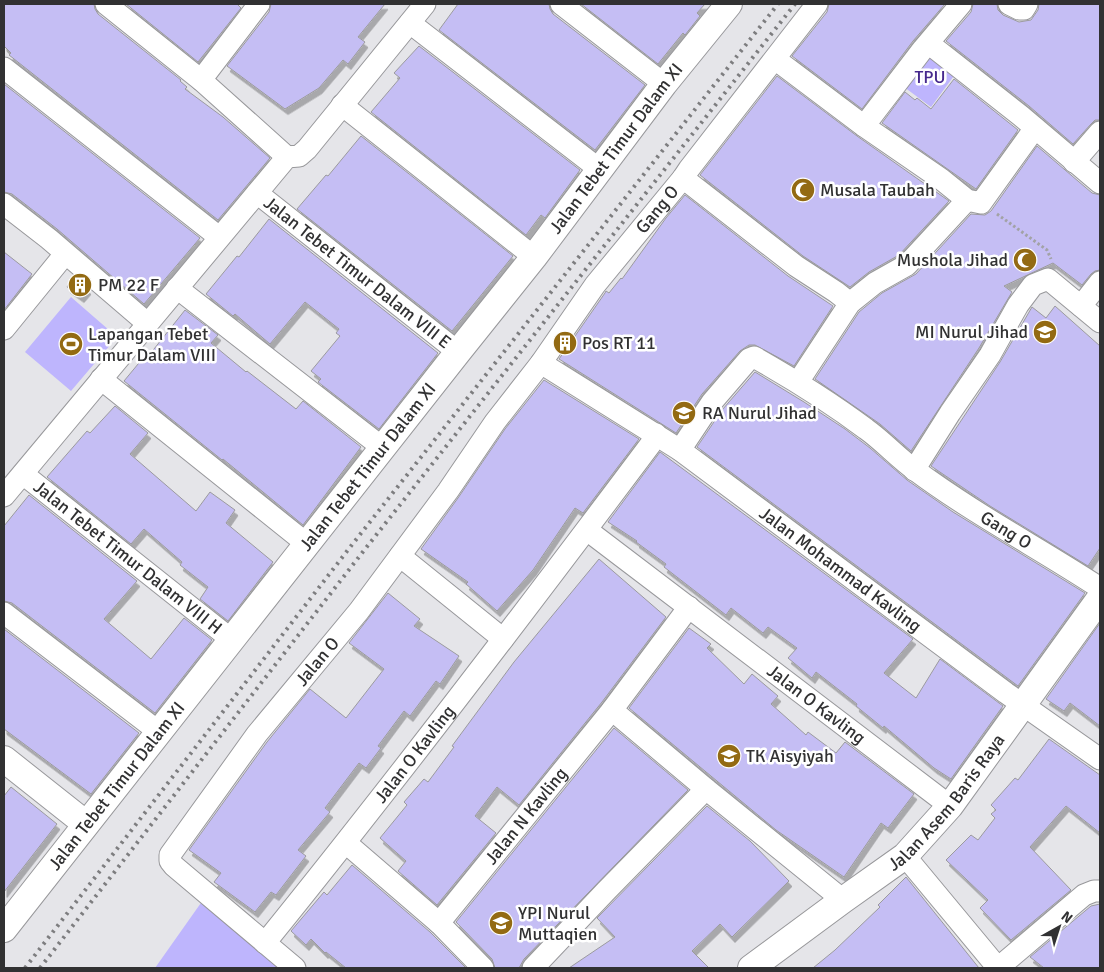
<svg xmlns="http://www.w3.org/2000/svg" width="1104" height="972" viewBox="0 0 1104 972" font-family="Signika,sans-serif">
  <defs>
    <filter id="shadow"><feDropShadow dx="3" dy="5.5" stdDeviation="0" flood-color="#0004"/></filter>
  </defs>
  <rect width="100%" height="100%" fill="#e5e5e9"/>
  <path fill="#beb5fd" d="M 928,47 L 959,69 L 931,107 L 900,84 Z
    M 71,297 L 117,337 L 71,391 L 25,352 Z
    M 203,900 L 285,968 L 155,968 Z"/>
  <path fill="#c5bef4" stroke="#9b9a9e" filter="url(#shadow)" d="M 4,4 L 94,4 L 95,9 L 98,14 L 181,80 L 180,81 L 187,87 L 185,89 L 223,117 L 270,158 L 218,220 L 9,55 L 11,53 L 4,46 Z
    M 126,4 L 237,4 L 241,8 L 198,62 Z
    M 271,4 L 385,4 L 358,37 L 365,42 L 348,64 L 343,60 L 319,88 L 285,109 L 227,66 L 269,12 Z
    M 458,4 L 549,4 L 550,9 L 553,14 L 645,85 L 595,150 L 439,30 Z
    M 581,4 L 705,4 L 697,13 L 700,16 L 685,35 L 683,33 L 658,64 Z
    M 829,4 L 945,4 L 913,41 L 862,109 L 792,56 L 827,12 Z
    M 973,4 L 997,4 L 998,10 L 1003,15 L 1019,22 L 1031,20 L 1038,10 L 1039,4 L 1100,4 L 1100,120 L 1095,120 L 1091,124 L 1073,144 L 1029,106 L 946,41 L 971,12 Z
    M 419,46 L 580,170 L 545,218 L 541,215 L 526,235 L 371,112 L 400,78 L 394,73 Z
    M 777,76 L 857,136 L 949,201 L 899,255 L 869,272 L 850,287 L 803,256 L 700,175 Z
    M 954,79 L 1018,130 L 976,189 L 882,123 L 905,92 L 915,100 L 917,98 L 931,109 Z
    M 4,84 L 200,238 L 144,304 L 57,229 L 12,194 L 4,192 Z
    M 361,136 L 513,256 L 452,331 L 297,209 L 326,175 L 328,176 Z
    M 1037,146 L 1092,193 L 1100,195 L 1100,270 L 1095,271 L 1091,274 L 1082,285 L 1053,263 L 1004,286 L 1012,292 L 979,348 L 911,451 L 880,424 L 815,379 L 859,312 L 882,293 L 916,274 L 971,214 L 985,215 L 991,211 Z
    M 685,195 L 788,276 L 833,306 L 794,366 L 755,345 L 749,345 L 740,351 L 702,394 L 676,433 L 559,359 L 605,293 L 606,291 L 609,293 L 621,278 L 622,279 L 666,218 Z
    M 269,219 L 438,353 L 379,429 L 318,382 L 321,379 L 311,371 L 340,336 L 336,333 L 339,329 L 305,302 L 270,344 L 235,314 L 233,316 L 206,294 L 237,256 L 239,257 Z
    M 4,252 L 32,274 L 4,310 Z
    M 74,277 L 88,289 L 81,297 L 67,287 Z
    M 1055,306 L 1100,346 L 1100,548 L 1088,566 L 990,506 L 931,466 L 1000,362 L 1032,307 L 1046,318 Z
    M 185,310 L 218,335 L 211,343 L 246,372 L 247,371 L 296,409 L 303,401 L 361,447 L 303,525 L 223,459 L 222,460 L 124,381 L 148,352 L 150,354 Z
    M 755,372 L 804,402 L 845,429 L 870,448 L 907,480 L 953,512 L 1085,593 L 1018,686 L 697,447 L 722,410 Z
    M 544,380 L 639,439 L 583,513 L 575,508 L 533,570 L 497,611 L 466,584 L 468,582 L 421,549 L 458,498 L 505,429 Z
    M 115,406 L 148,433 L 130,454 L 196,511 L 210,492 L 235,510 L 226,523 L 273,562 L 228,621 L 200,599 L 208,587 L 180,565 L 182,562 L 144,529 L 131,544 L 47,477 L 87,431 L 90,433 Z
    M 660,452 L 913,639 L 884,673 L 916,698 L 940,659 L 1003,706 L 951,779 L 934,768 L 884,726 L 883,728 L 856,706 L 857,704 L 816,672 L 812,678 L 788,658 L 797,648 L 768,627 L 763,633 L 731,608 L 726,615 L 664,567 L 666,564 L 636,542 L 637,541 L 608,522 Z
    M 29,495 L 137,581 L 104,619 L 151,659 L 184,618 L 212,640 L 155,713 L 12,603 L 4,601 L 4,526 Z
    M 599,559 L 666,617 L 602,702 L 519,805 L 497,787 L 475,816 L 496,833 L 437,905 L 398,871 L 406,861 L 380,838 L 407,805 L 404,802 L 424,779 L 428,782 L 454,747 L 452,746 L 514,662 Z
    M 388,593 L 420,619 L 414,626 L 459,656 L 440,684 L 436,681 L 410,716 L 404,711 L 378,746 L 381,748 L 366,768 L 359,763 L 325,808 L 330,812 L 298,850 L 306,856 L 276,895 L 271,892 L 255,912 L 214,882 L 221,873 L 189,850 L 267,742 L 310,689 L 346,718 L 384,669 L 349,643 Z
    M 1100,623 L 1100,726 L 1070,703 L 1064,711 L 1046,699 Z
    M 689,628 L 711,644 L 707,648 L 744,684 L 752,674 L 778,696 L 771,704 L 806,735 L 808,732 L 836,753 L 845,742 L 914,794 L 888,828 L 881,823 L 844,877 L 776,830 L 629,708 Z
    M 4,629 L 139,733 L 91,794 L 4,729 Z
    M 614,728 L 688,790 L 524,959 L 519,968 L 495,968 L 492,959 L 456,922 Z
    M 1049,739 L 1100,775 L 1100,833 L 1066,806 L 1030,847 L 1071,890 L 1011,940 L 980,908 L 988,900 L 946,860 L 971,835 L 978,840 L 995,818 L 991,814 L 996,810 L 991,805 L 1015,778 L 1018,780 Z
    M 11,787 L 57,824 L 4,892 L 4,796 Z
    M 707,806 L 750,841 L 789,881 L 732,937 L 720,924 L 692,951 L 709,968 L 569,968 L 615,937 L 597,918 Z
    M 352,865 L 430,932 L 466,968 L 346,968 L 326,952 L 325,953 L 311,939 L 306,945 L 291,931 L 324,892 L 327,895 Z
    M 906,877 L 979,968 L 813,968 L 835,950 L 880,907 L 878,905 Z
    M 1100,904 L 1100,968 L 1044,968 L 1030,957 L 1091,906 Z"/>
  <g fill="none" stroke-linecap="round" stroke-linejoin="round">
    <g stroke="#98989b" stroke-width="23">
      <g id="minor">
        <path d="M 106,4 L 201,80 L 287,157"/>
        <path d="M 561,4 L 664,84"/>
        <path d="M 1009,4 L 1019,9 L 1024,9 L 1027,4"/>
        <path d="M 410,23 L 599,169"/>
        <path d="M 927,46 L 932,46 L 1021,116 L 1100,183"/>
        <path d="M 775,59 L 864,126 L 941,179 L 967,200 L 981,203 L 1035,128"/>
        <path d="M 4,68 L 219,237"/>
        <path d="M 201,80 L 259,4"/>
        <path d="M 342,105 L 534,257"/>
        <path d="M 864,126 L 923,49 L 961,4"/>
        <path d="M 1074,162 L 1100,132"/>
        <path d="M 683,178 L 796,266 L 836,292 L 850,303"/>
        <path id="s1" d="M 257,193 L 458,352"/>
        <path d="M 4,204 L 49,239 L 147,323"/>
        <path d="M 177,288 L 383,448"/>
        <path d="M 1081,306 L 1100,282"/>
        <path d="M 4,329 L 65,254"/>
        <path id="s2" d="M 541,363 L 680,450 L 1006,693 L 1100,759"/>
        <path d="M 101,379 L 307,544"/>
        <path d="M 798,382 L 850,303 L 875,283 L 907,265 L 967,200"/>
        <path id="s3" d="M 680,450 L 712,402 L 749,359 L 754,357 C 793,379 830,402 866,429 C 883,441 898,458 915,470 C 974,514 1039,548 1100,588"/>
        <path d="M 914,470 L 950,413 L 990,355 L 1018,305 L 1033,285 L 1048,279 L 1100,322"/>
        <path id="s4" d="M 23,474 L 232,640"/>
        <path d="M 4,496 L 287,157 L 299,156 L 307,149 L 425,4"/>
        <path id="s5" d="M 587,530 L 950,806"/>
        <path d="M 400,556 L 503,639"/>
        <path d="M 4,613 L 159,732"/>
        <path d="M 612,710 L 706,789 L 843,900"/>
        <path d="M 346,843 L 439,923 L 483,968"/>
        <path d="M 905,856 L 998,968"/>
        <path id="s6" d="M 439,923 L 612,710 L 689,607"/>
        <path id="s7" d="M 265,943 C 397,780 524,613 650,445 L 656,434"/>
        <path id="s8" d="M 295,968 L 174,866 L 170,861 L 170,855 L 257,734 L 359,611 L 448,491 L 495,422 L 541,363 L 595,285 L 683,178 L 689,169 L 817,4"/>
        <path d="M 533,968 L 606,891 L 706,789"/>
        <path d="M 998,968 L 1084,895 L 1094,891 L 1100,891"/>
      </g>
    </g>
    <g stroke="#98989b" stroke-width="28">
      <g id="tertiary">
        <path d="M 4,759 L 86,824"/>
        <path id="s9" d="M 4,929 L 458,352 L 534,257 L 664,84 L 729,4"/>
        <path id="s10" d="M 751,968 L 843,900 L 905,856 L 950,806 L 1100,598"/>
      </g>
    </g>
    <path stroke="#a2a2a5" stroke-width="3" stroke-dasharray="2.5 2.5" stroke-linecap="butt" d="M 997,214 L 1047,250 L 1051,259"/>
    <use href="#minor" stroke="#fff" stroke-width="21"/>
    <use href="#tertiary" stroke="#fff" stroke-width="26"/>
    <path stroke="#7d7d7f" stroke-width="4" stroke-dasharray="2.5 5" stroke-linecap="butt" d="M 25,968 L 351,546 L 778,4
      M 40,968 L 362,553 L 795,4"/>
  </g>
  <defs>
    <g id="mosque-disc" transform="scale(1.25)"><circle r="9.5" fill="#936a13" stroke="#fff"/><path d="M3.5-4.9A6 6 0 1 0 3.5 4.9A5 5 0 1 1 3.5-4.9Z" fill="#fff"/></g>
    <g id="building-disc" transform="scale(1.25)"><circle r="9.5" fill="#936a13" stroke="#fff"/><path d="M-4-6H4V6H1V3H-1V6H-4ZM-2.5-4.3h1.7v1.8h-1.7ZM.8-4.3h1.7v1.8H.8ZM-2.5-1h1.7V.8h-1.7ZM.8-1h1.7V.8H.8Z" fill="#fff"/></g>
    <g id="school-disc" transform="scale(1.25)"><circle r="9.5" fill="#936a13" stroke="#fff"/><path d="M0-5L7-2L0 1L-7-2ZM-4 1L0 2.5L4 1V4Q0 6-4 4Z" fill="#fff"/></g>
    <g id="stadium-disc" transform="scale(1.25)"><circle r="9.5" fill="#936a13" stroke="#fff"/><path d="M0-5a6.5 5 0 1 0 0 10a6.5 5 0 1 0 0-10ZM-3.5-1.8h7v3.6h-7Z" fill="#fff"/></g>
  </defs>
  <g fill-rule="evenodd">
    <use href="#mosque-disc" x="803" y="190"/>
    <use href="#mosque-disc" x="1025" y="260"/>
    <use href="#building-disc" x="80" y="285"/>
    <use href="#school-disc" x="1045" y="332"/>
    <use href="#building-disc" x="565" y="343"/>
    <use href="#stadium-disc" x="71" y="344"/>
    <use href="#school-disc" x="684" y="413"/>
    <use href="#school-disc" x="729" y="756"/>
    <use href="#school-disc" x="501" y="923"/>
  </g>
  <g text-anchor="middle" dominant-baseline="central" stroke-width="5" stroke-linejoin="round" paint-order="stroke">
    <g font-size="18" fill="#46298d" stroke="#fff">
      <text x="930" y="77">TPU</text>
    </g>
    <g font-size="18" fill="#313132" stroke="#fff">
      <text stroke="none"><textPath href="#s9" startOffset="992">Jalan Tebet Timur Dalam XI</textPath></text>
      <text stroke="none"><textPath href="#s8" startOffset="980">Gang O</textPath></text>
      <text stroke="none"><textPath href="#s1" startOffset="128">Jalan Tebet Timur Dalam VIII E</textPath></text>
      <text stroke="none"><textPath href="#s9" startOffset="588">Jalan Tebet Timur Dalam XI</textPath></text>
      <text stroke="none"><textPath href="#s3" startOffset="426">Gang O</textPath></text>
      <text stroke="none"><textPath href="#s4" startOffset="134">Jalan Tebet Timur Dalam VIII H</textPath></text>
      <text stroke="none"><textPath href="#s2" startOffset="364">Jalan Mohammad Kavling</textPath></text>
      <text stroke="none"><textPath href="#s8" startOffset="414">Jalan O</textPath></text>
      <text stroke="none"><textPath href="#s5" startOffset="288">Jalan O Kavling</textPath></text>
      <text stroke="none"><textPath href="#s7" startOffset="241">Jalan O Kavling</textPath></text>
      <text stroke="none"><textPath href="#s9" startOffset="182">Jalan Tebet Timur Dalam XI</textPath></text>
      <text stroke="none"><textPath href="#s10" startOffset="258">Jalan Asem Baris Raya</textPath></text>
      <text stroke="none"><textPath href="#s6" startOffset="138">Jalan N Kavling</textPath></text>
    </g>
    <g font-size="18" fill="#313132" stroke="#fff" text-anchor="start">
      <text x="820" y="190">Musala Taubah</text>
      <text x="1008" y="260" text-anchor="end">Mushola Jihad</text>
      <text x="98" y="285">PM 22 F</text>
      <text x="1028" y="332" text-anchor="end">MI Nurul Jihad</text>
      <text x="88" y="334">Lapangan Tebet<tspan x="88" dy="21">Timur Dalam VIII</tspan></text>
      <text x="582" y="343">Pos RT 11</text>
      <text x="702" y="413">RA Nurul Jihad</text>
      <text x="746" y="756">TK Aisyiyah</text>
      <text x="518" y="913">YPI Nurul<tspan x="518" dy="21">Muttaqien</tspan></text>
    </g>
  </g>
  <rect width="1104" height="972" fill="none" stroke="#313132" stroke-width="10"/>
  <g transform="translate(1059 927) rotate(39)" stroke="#ffffff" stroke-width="4" paint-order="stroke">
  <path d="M0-4L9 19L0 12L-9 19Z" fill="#313132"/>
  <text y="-8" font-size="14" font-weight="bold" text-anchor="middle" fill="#313132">N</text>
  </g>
</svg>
